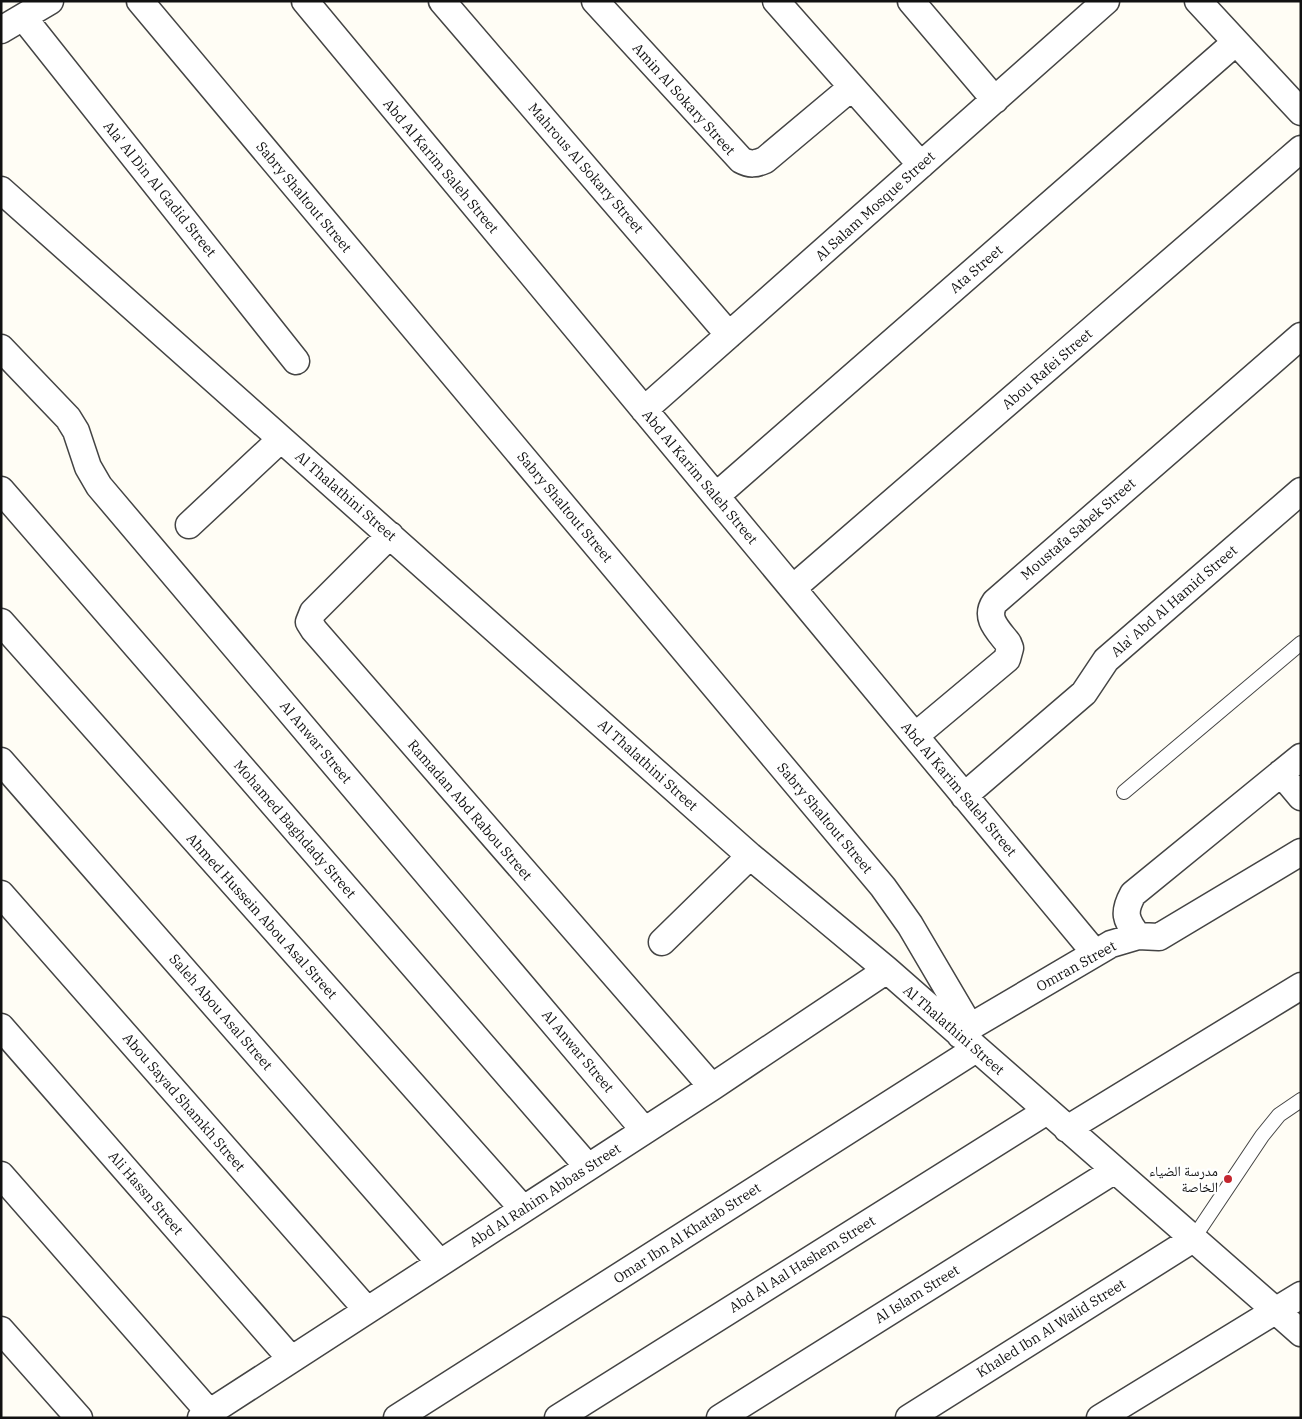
<svg xmlns="http://www.w3.org/2000/svg" width="1302" height="1419" viewBox="0 0 1302 1419" font-family="'IBM Plex Serif','Noto Naskh Arabic',serif">
  <rect width="100%" height="100%" fill="#fffdf5"/>
  <g fill="none" stroke-linecap="round" stroke-linejoin="round">
    <g stroke="#444" stroke-width="16">
      <path id="lane" d="M 1124,792 L 1301,643
        M 1193,1239 L 1262,1136 L 1279,1115 L 1301,1100"/>
    </g>
    <g stroke="#444" stroke-width="29">
      <path id="street" d="M 140,1 L 883,887 L 910,925 L 970,1027
        M 305,1 L 1095,953
        M 442,1 L 729,335
        M 595,1 L 741,160 C 750,165 756,164 765,160 L 852,87
        M 776,1 L 921,165
        M 911,1 L 995,100
        M 1198,1 L 1301,112
        M 23,17 L 296,361
        M 1,30 L 50,1
        M 1,190 L 750,856 L 887,970 L 1301,1333
        M 1,348 L 68,418 L 76,431 L 88,467 L 99,486 L 644,1130
        M 644,410 L 1106,1
        M 1,490 L 588,1167
        M 716,496 L 1236,42
        M 189,525 L 281,439
        M 390,535 L 313,612 L 309,622 L 314,630 L 712,1087
        M 793,588 L 1301,149
        M 1,622 L 523,1209
        M 915,736 L 1007,659 L 1010,648 L 1008,643 C 998,630 984,618 995,602 L 1301,336
        M 1,761 L 440,1263
        M 1281,773 L 1301,797
        M 964,796 L 1084,693 L 1106,660 L 1301,491
        M 1,894 L 367,1310
        M 1138,936 C 1125,920 1123,912 1133,894 L 1301,757
        M 662,942 L 750,856
        M 1,1027 L 291,1359
        M 960,1035 L 970,1027 L 1111,944 L 1138,936 L 1159,937 L 1301,852
        M 1067,1129 L 1301,986
        M 1,1175 L 209,1412
        M 1,1330 L 79,1418
        M 201,1418 L 712,1087 L 887,970
        M 397,1418 L 976,1049
        M 558,1418 L 1047,1111
        M 720,1418 L 1115,1170
        M 909,1418 L 1193,1239
        M 1100,1418 L 1301,1295"/>
    </g>
    <use href="#lane" stroke="#fff" stroke-width="14"/>
    <use href="#street" stroke="#fff" stroke-width="26"/>
  </g>
  <circle fill="#c4262e" stroke="#fff" stroke-width="2" cx="1228" cy="1179" r="5"/>
  <g text-anchor="middle" dominant-baseline="central" stroke-width="5" stroke-linejoin="round" paint-order="stroke">
    <g font-size="14" fill="#111" stroke="#fff">
      <text transform="translate(684 99) rotate(48)">Amin Al Sokary Street</text>
      <text transform="translate(441 166) rotate(50)">Abd Al Karim Saleh Street</text>
      <text transform="translate(586 168) rotate(49)">Mahrous Al Sokary Street</text>
      <text transform="translate(160 189) rotate(51)">Ala' Al Din Al Gadid Street</text>
      <text transform="translate(304 197) rotate(50)">Sabry Shaltout Street</text>
      <text transform="translate(875 206) rotate(-42)">Al Salam Mosque Street</text>
      <text transform="translate(976 269) rotate(-41)">Ata Street</text>
      <text transform="translate(1047 369) rotate(-41)">Abou Rafei Street</text>
      <text transform="translate(700 477) rotate(50)">Abd Al Karim Saleh Street</text>
      <text transform="translate(346 496) rotate(41)">Al Thalathini Street</text>
      <text transform="translate(565 507) rotate(50)">Sabry Shaltout Street</text>
      <text transform="translate(1078 529) rotate(-41)">Moustafa Sabek Street</text>
      <text transform="translate(1174 601) rotate(-41)">Ala' Abd Al Hamid Street</text>
      <text transform="translate(316 742) rotate(50)">Al Anwar Street</text>
      <text transform="translate(648 765) rotate(42)">Al Thalathini Street</text>
      <text transform="translate(959 789) rotate(50)">Abd Al Karim Saleh Street</text>
      <text transform="translate(470 810) rotate(49)">Ramadan Abd Rabou Street</text>
      <text transform="translate(825 818) rotate(50)">Sabry Shaltout Street</text>
      <text transform="translate(295 829) rotate(49)">Mohamed Baghdady Street</text>
      <text transform="translate(262 916) rotate(48)">Ahmed Hussein Abou Asal Street</text>
      <text transform="translate(1076 966) rotate(-29)">Omran Street</text>
      <text transform="translate(221 1012) rotate(49)">Saleh Abou Asal Street</text>
      <text transform="translate(954 1030) rotate(41)">Al Thalathini Street</text>
      <text transform="translate(578 1051) rotate(50)">Al Anwar Street</text>
      <text transform="translate(184 1102) rotate(49)">Abou Sayad Shamkh Street</text>
      <text transform="translate(146 1193) rotate(49)">Ali Hassn Street</text>
      <text transform="translate(545 1195) rotate(-33)">Abd Al Rahim Abbas Street</text>
      <text transform="translate(687 1233) rotate(-33)">Omar Ibn Al Khatab Street</text>
      <text transform="translate(802 1264) rotate(-32)">Abd Al Aal Hashem Street</text>
      <text transform="translate(917 1294) rotate(-32)">Al Islam Street</text>
      <text transform="translate(1051 1328) rotate(-32)">Khaled Ibn Al Walid Street</text>
    </g>
    <g font-size="14" fill="#111" stroke="#fff" text-anchor="end">
      <text x="1218" y="1171">مدرسة الضياء<tspan x="1218" dy="16">الخاصة</tspan></text>
    </g>
  </g>
  <rect width="1302" height="1419" fill="none" stroke="#111111" stroke-width="5"/>
</svg>
